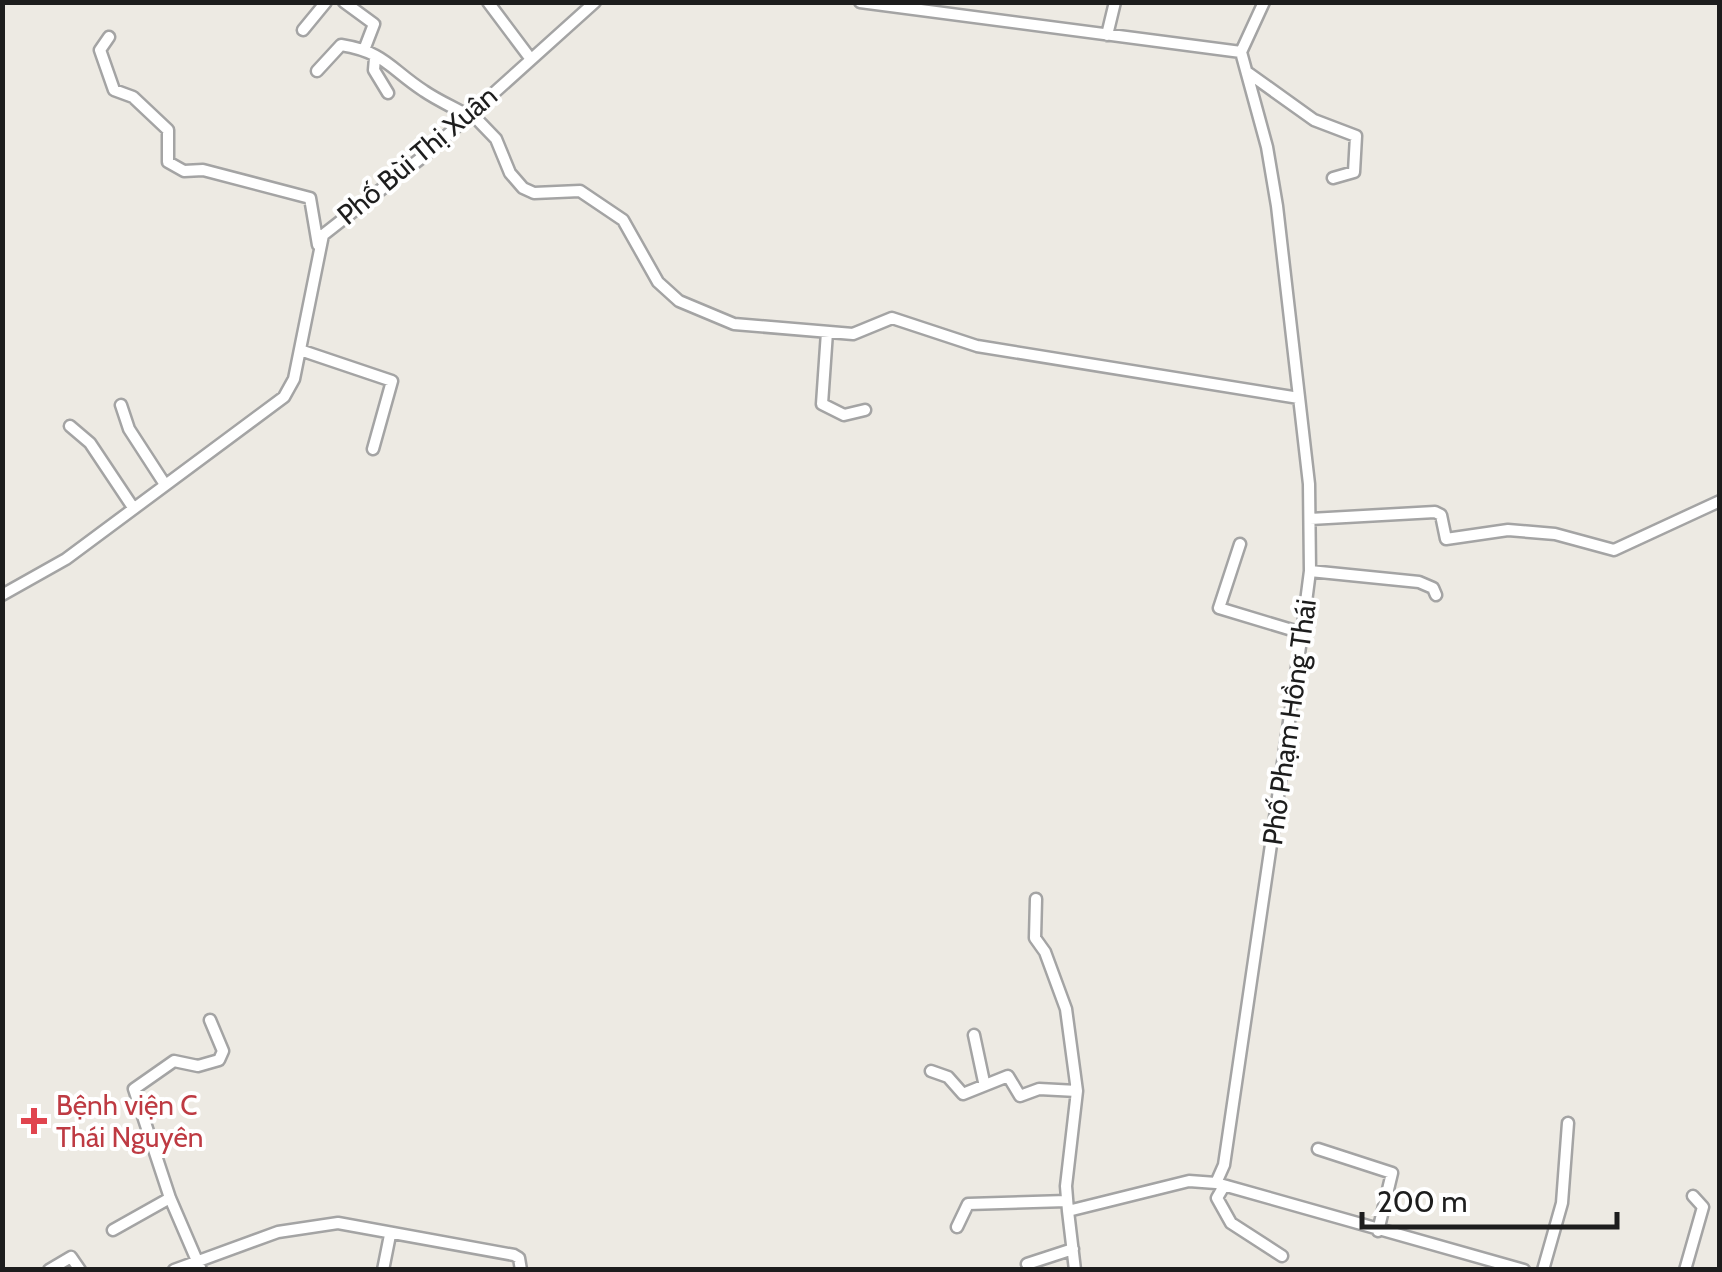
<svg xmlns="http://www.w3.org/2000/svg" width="1722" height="1272" viewBox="0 0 1722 1272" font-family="Cabin,sans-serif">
  <rect width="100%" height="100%" fill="#edeae3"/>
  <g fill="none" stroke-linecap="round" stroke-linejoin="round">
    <g stroke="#a4a4a4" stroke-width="15">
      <path id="minor" d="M 344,2 L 374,24 L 364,50
        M 488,2 L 530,58
        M 860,2 L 1241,52
        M 303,30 L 326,2
        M 1107,35 L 1115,2
        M 109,37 L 100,50 L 114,90 L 133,97 L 168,130 L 168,162 L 184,171 L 203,170 L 310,198 L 318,245
        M 1241,52 L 1264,2
        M 375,58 L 374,70 L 388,93
        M 317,71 L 341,45 C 385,52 390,69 424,91 C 437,100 453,107 467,115
        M 1247,72 L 1314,120 L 1356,136 L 1354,172 L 1333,178
        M 470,112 L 496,139 L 510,173 L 523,188 L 534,193 L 580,191 L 623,220 L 658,282 L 679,301 L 734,324 L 853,334 L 892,318 L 977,346 L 1299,398
        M 827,332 L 822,404 L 844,415 L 865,410
        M 300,350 L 392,381 L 373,449
        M 121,405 L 129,429 L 164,483
        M 70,426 L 90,443 L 132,506
        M 1310,519 L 1435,512 L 1441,515 L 1446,539 L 1508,530 L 1555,534 L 1614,550 L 1720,501
        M 1240,544 L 1219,608 L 1302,633
        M 1310,571 L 1419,582 L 1433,588 L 1436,595
        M 2,595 L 66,559 L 284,397 L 294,379 L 323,235 L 425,155 L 595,2
        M 1036,899 L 1035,938 L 1045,952 L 1066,1009 L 1077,1091 L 1066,1186 L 1068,1211
        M 974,1035 L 984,1082
        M 931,1071 L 948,1077 L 963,1094 L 1008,1076 L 1020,1096 L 1039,1089 L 1077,1091
        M 1318,1149 L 1392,1173 L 1378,1231
        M 1216,1183 L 1524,1270
        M 1224,1186 L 1217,1198 L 1231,1223 L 1282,1256
        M 957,1227 L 968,1204 L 1067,1201
        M 113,1230 L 170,1198
        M 1027,1264 L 1073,1249
        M 49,1270 L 71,1257 L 80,1270
        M 174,1270 L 278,1232 L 338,1223 L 514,1255 L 519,1258 L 521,1270
        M 201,1270 L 170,1198 L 134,1089 L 174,1061 L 198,1066 L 219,1060 L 223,1051 L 210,1020
        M 383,1270 L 390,1235
        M 1075,1270 L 1068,1211 L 1189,1181 L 1216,1183 L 1224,1165 L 1302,633 L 1310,571 L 1309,484 L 1277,206 L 1267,147 L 1241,52
        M 1543,1270 L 1562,1203 L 1568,1123
        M 1685,1270 L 1703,1207 L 1693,1196"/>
    </g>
    <use href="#minor" stroke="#fff" stroke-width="10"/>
  </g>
  <path fill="#e0444e" stroke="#fff" stroke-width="4" d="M29 1106h10v10h10v10h-10v10h-10v-10h-10v-10h10z"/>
  <g text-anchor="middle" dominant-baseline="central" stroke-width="8" stroke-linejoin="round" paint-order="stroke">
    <g font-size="28" fill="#1d1d1d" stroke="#fff">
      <text transform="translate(417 155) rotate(-40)">Phố Bùi Thị Xuân</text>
      <text transform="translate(1289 722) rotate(-82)">Phố Phạm Hồng Thái</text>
    </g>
    <g font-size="28" fill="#be3a42" stroke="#fff" text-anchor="start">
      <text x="56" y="1105">Bệnh viện C<tspan x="56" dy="32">Thái Nguyên</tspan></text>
    </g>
  </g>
  <rect width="1722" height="1272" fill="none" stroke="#1d1d1d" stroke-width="10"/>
  <path d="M1362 1212v15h255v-15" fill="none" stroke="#1d1d1d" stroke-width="5"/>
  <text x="1377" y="1212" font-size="30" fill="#1d1d1d" stroke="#ffffff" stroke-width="8" paint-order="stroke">200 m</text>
</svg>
